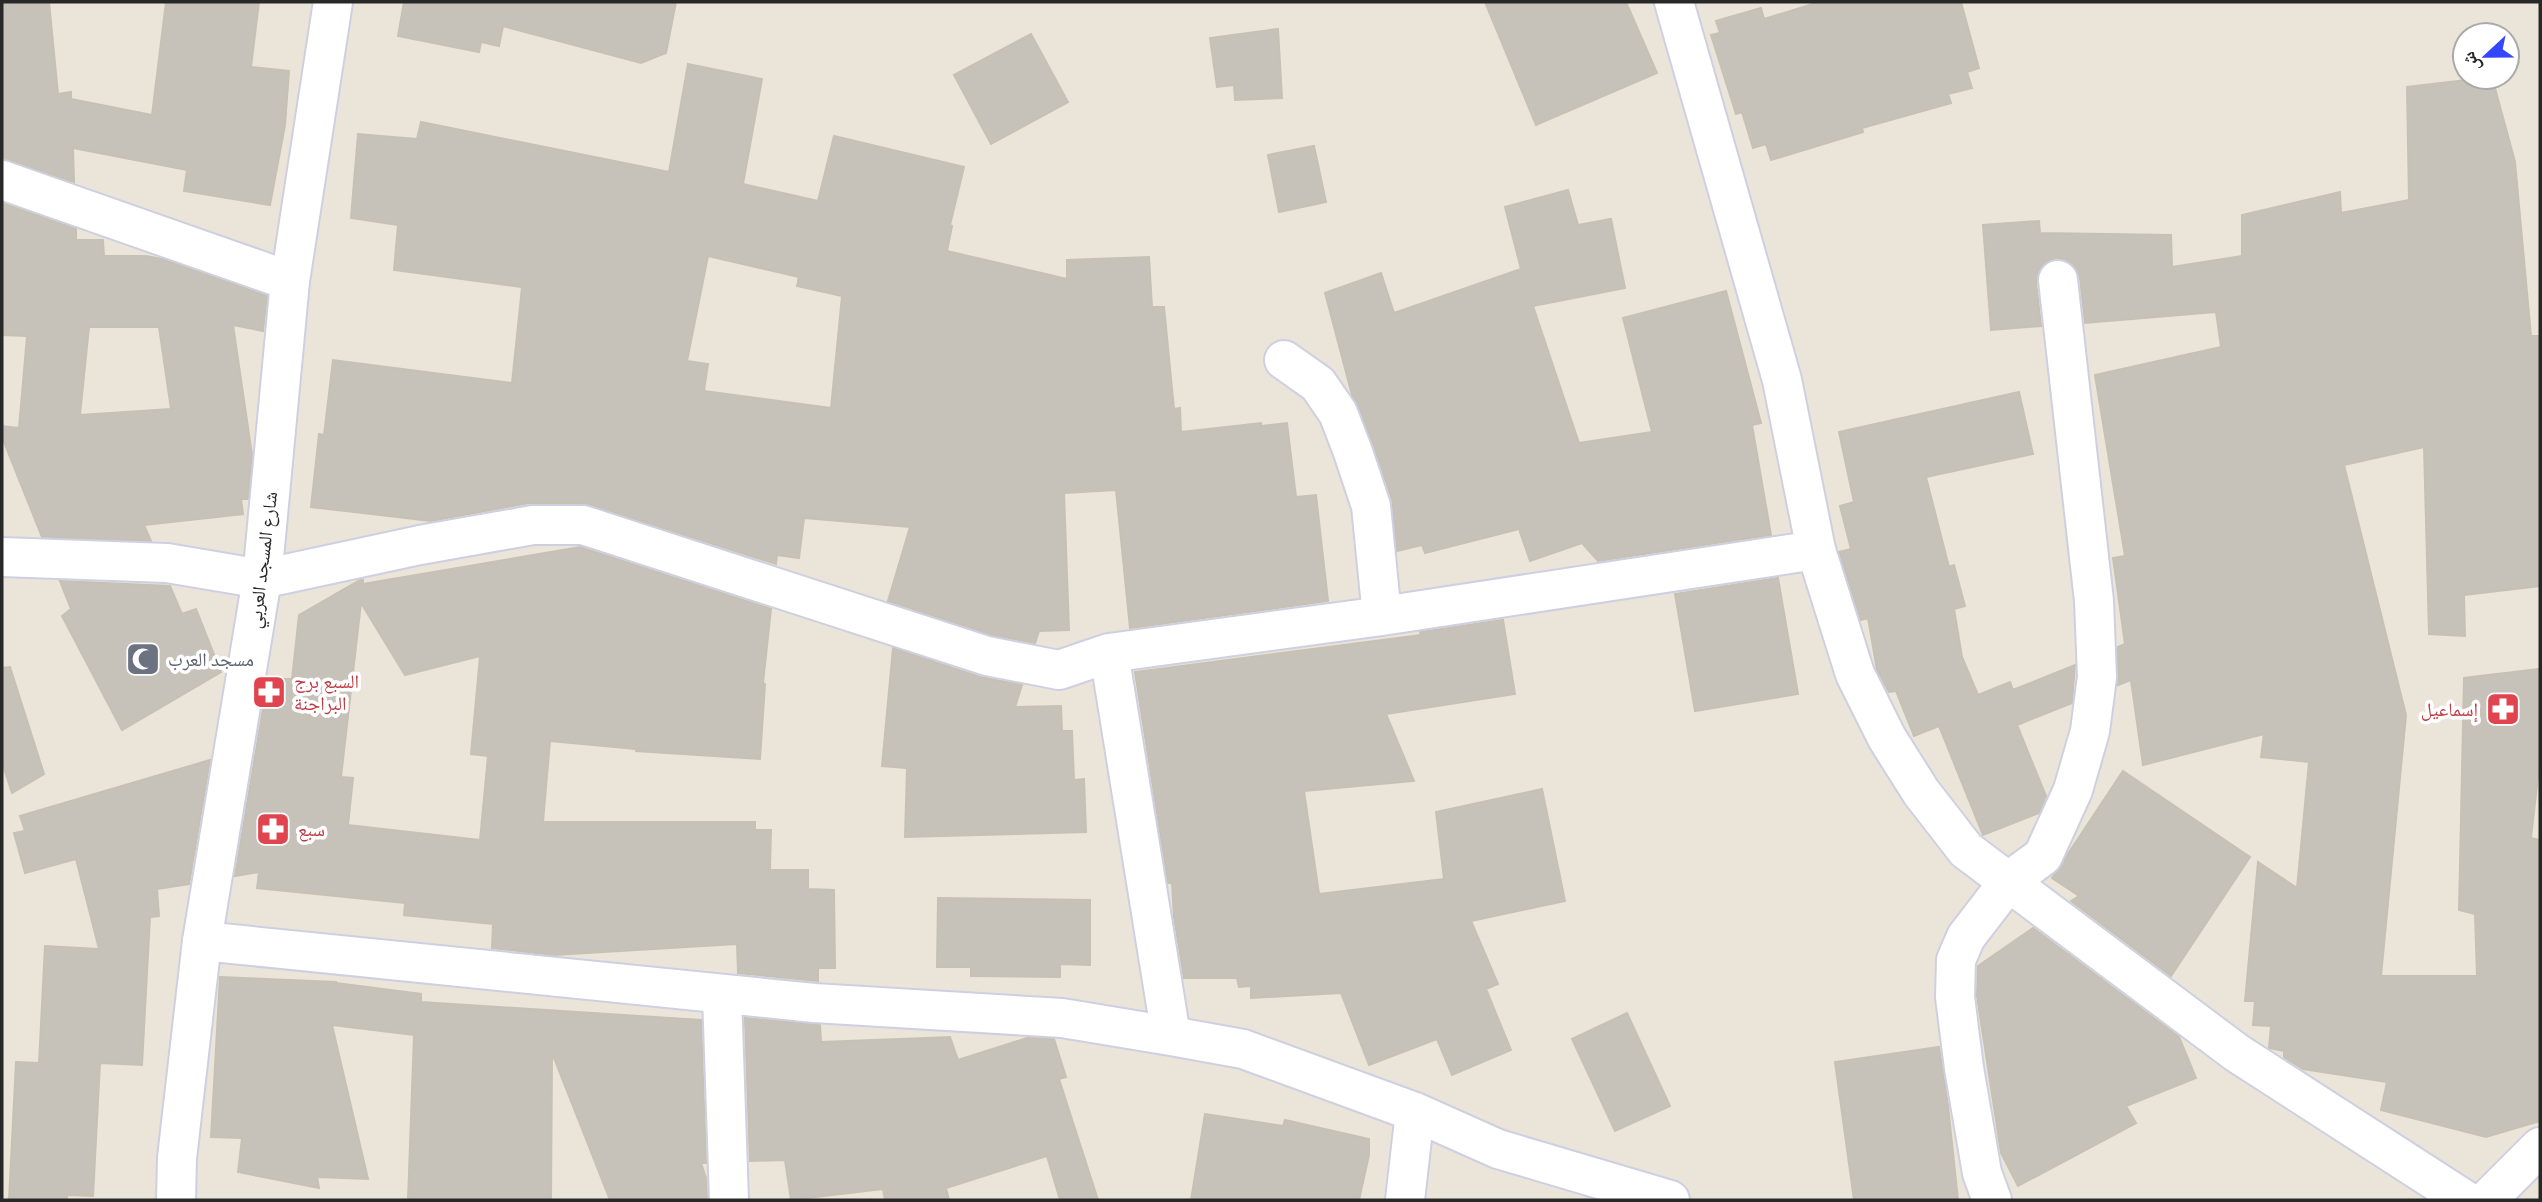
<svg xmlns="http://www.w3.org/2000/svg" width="2542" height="1202" viewBox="0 0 2542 1202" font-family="'Archivo Narrow','Noto Naskh Arabic',sans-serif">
  <rect width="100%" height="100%" fill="#ebe5d9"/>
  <path fill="#c6c2b9" stroke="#c6c1b3" stroke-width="2" fill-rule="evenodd" d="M 2,2 L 49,2 L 58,94 L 71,92 L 71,99 L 152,115 L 166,2 L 259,2 L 251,67 L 289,71 L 285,125 L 270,205 L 184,191 L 187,170 L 73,148 L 74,182 L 2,159 Z
    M 404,2 L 676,2 L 666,53 L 641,63 L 503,26 L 499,46 L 481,42 L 479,52 L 398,36 Z
    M 1485,2 L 1626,2 L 1657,73 L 1536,125 Z
    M 1819,2 L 1961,2 L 1979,68 L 1967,72 L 1972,88 L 1948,94 L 1951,103 L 1862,128 L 1863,132 L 1771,160 L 1766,144 L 1753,148 L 1742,112 L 1736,114 L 1711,35 L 1720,33 L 1716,21 L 1761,8 L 1764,19 Z
    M 1278,29 L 1282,98 L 1235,100 L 1234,85 L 1217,87 L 1210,38 Z
    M 1031,34 L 1068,102 L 991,144 L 954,75 Z
    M 688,64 L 762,79 L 743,184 L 818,201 L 834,136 L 964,167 L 950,225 L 952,226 L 947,251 L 1067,279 L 1067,260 L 1149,257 L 1152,307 L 1164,307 L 1174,409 L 1180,408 L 1181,432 L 1261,423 L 1261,426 L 1287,423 L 1296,497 L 1316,495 L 1328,601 L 1130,628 L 1116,490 L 1064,493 L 1069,630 L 1039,631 L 1035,643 L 992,635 L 888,601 L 910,527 L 804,518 L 799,558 L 777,555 L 776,564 L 583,503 L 529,503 L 431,521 L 311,507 L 319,434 L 324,435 L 333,360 L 512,383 L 522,287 L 394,270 L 398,225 L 351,218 L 358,134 L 417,139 L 421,122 L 669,172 ZM 708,256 L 799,277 L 797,286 L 842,296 L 831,408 L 704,391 L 708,364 L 687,361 Z
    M 2492,77 L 2515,162 L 2531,336 L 2540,336 L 2540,586 L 2464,595 L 2465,636 L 2429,634 L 2424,447 L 2344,465 L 2406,715 L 2381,976 L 2477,976 L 2475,914 L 2459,910 L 2464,678 L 2540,669 L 2540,759 L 2531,838 L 2540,840 L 2540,1121 L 2486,1137 L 2381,1110 L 2387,1082 L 2303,1069 L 2284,1057 L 2284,1051 L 2269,1048 L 2271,1026 L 2253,1025 L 2255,1001 L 2245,1001 L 2258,862 L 2297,888 L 2309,762 L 2261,757 L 2264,734 L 2143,765 L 2131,680 L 2118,685 L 2118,647 L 2125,644 L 2113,558 L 2125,556 L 2095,375 L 2221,347 L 2216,312 L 2085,323 L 2080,278 L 2076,268 L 2067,260 L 2056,258 L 2045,263 L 2038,272 L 2036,282 L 2041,326 L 1991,330 L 1983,225 L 2039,221 L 2040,233 L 2171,235 L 2172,267 L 2242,256 L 2242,215 L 2340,192 L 2341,213 L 2409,200 L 2407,87 Z
    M 1314,146 L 1326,202 L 1279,212 L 1268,155 Z
    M 1568,190 L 1578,225 L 1611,219 L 1625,288 L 1533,306 L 1579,443 L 1652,432 L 1623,318 L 1726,291 L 1761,423 L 1752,425 L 1771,535 L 1598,561 L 1582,543 L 1530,561 L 1519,529 L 1425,553 L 1422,545 L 1397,551 L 1392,499 L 1373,444 L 1352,395 L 1325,293 L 1381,273 L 1394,313 L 1521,269 L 1505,207 Z
    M 2,203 L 76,229 L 76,240 L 103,240 L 104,256 L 146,256 L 162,259 L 267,296 L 263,331 L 233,325 L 252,455 L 248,499 L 241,499 L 243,514 L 144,525 L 151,541 L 42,537 L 2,437 L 2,426 L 19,428 L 27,336 L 2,335 ZM 89,327 L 159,327 L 171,409 L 80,415 Z
    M 2019,392 L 2033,454 L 1926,477 L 1949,567 L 1954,565 L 1965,606 L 1954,609 L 1962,657 L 1978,695 L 2010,682 L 2013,690 L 2075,665 L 2072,703 L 2017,725 L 2046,796 L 2039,813 L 1983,835 L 1939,726 L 1914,736 L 1896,691 L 1889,692 L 1877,670 L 1868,618 L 1861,620 L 1839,552 L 1851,549 L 1840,506 L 1854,502 L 1839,432 Z
    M 580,547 L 771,609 L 763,683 L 765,684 L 760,759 L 636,751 L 636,749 L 550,741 L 543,822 L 755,822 L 755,830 L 771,830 L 770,870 L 808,870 L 808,889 L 834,890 L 835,968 L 818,968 L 818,981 L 738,973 L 737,944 L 553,955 L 492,948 L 493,924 L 404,915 L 405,903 L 257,888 L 259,872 L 235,876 L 268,679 L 292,679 L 299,615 L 360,580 L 363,580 L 363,584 ZM 361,603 L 405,675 L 480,656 L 471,754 L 488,756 L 480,840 L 348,825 L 353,778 L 341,777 Z
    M 1778,578 L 1798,694 L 1695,711 L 1675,594 Z
    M 60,581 L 170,586 L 182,614 L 196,609 L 221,672 L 122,730 L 62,616 L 71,609 Z
    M 1503,620 L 1515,694 L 1386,714 L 1414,781 L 1304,791 L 1319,894 L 1444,879 L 1436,812 L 1542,789 L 1565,901 L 1471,921 L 1498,984 L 1486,989 L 1511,1050 L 1452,1075 L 1437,1039 L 1369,1065 L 1341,993 L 1251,998 L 1251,986 L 1239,987 L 1237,978 L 1184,978 L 1174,917 L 1172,883 L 1168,883 L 1135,672 L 1421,635 L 1420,632 Z
    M 893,648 L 980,677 L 1022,685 L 1015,707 L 1061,706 L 1062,731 L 1072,731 L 1074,780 L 1084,779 L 1086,832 L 905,837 L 907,768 L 882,766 Z
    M 10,667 L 44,774 L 12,793 L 2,762 L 2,668 Z
    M 210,760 L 189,884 L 157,889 L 159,916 L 150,917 L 142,1065 L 100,1063 L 93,1196 L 67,1195 L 67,1200 L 9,1200 L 16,1062 L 39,1063 L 45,946 L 99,949 L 76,859 L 25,873 L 14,833 L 25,831 L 20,816 Z
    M 2123,771 L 2250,857 L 2171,976 L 2071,901 L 2079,896 L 2052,878 Z
    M 938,898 L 1090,900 L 1090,965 L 1060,964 L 1060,977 L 971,976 L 971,967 L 937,967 Z
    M 2033,928 L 2179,1037 L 2196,1078 L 2126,1106 L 2136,1123 L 2018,1186 L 2001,1153 L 1977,996 L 1978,966 Z
    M 220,977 L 336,982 L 336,983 L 421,994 L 421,1002 L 701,1020 L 706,1163 L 701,1163 L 706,1178 L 707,1200 L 610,1200 L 552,1053 L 551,1200 L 408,1200 L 414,1035 L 332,1025 L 368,1179 L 317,1177 L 319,1188 L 238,1172 L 242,1138 L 211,1137 Z
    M 1627,1013 L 1670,1106 L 1615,1131 L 1572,1039 Z
    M 745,1018 L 820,1025 L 821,1042 L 950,1037 L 958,1060 L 1027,1038 L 1054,1039 L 1066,1077 L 1059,1079 L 1098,1200 L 1060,1200 L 1047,1156 L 946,1188 L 949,1200 L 885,1200 L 883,1189 L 791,1200 L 785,1160 L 750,1161 Z
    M 1939,1047 L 1948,1106 L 1958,1200 L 1854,1200 L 1835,1062 Z
    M 1205,1114 L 1283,1126 L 1285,1120 L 1369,1139 L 1369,1155 L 1359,1200 L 1191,1200 Z"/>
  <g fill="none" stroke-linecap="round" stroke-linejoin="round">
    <g stroke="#ced0e2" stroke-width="42">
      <path id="minor" d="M 2,180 L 290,281
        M 1284,360 L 1318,384 L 1338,413 L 1353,452 L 1371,506 L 1382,616
        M 2,557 L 167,563 L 262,579 L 420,545 L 533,525 L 583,525 L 987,656 L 1059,670 L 1109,653 L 1382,616 L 1816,550
        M 1109,653 L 1171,1036
        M 202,941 L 814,1003 L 1062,1018 L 1171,1036 L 1243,1049 L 1415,1112 L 1498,1149 L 1670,1200
        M 722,995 L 729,1200
        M 1405,1200 L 1415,1112
        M 1992,1200 L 1982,1173 L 1964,1068 L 1955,997 L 1956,960 L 1966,937 L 2009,881 L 2043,856 L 2073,790 L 2090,731 L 2097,677 L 2094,601 L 2058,280"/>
    </g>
    <g stroke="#ced0e2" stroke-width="42">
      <path id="tertiary" d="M 1674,2 L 1782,380 L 1816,550 L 1855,674 L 1887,738 L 1921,792 L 1966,850 L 2237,1053 L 2465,1200
        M 176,1200 L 177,1158 L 202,941 L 262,579 L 290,281 L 333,2
        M 2487,1200 L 2540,1147"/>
    </g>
    <use href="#minor" stroke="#fff" stroke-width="38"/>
    <use href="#tertiary" stroke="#fff" stroke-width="38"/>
  </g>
  <defs>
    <g id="mosque-square" transform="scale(1.75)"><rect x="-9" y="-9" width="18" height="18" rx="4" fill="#6b7280" stroke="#fff"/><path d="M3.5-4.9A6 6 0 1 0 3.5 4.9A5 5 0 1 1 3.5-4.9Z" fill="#fff"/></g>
    <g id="pharmacy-square" transform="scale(1.75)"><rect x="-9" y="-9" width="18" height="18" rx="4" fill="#e0444e" stroke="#fff"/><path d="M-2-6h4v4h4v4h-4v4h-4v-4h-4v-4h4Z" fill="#fff"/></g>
  </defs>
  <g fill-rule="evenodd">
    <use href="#mosque-square" x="143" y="659"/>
    <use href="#pharmacy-square" x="269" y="692"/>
    <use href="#pharmacy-square" x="2503" y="709"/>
    <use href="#pharmacy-square" x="273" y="829"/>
  </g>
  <g text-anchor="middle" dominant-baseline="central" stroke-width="7" stroke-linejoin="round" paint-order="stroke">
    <g font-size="19" fill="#282828" stroke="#fff">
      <text transform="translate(262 560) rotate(-83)">شارع المسجد العربي</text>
    </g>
    <g font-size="19" fill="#5b616d" stroke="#fff" text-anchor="start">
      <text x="168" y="659">مسجد العرب</text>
    </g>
    <g font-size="19" fill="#be3a42" stroke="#fff" text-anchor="start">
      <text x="294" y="681">السبع برج<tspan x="294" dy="22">البراجنة</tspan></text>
      <text x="2478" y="709" text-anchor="end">إسماعيل</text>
      <text x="298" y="829">سبع</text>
    </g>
  </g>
  <rect width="2542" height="1202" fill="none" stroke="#282828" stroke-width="7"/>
  <g transform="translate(2486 56) rotate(248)"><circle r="33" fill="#ffffff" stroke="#a9a9a9" stroke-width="2"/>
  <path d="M0-5L12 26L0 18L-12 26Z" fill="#3446fe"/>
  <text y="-10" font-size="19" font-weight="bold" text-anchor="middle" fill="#282828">ش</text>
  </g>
</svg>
